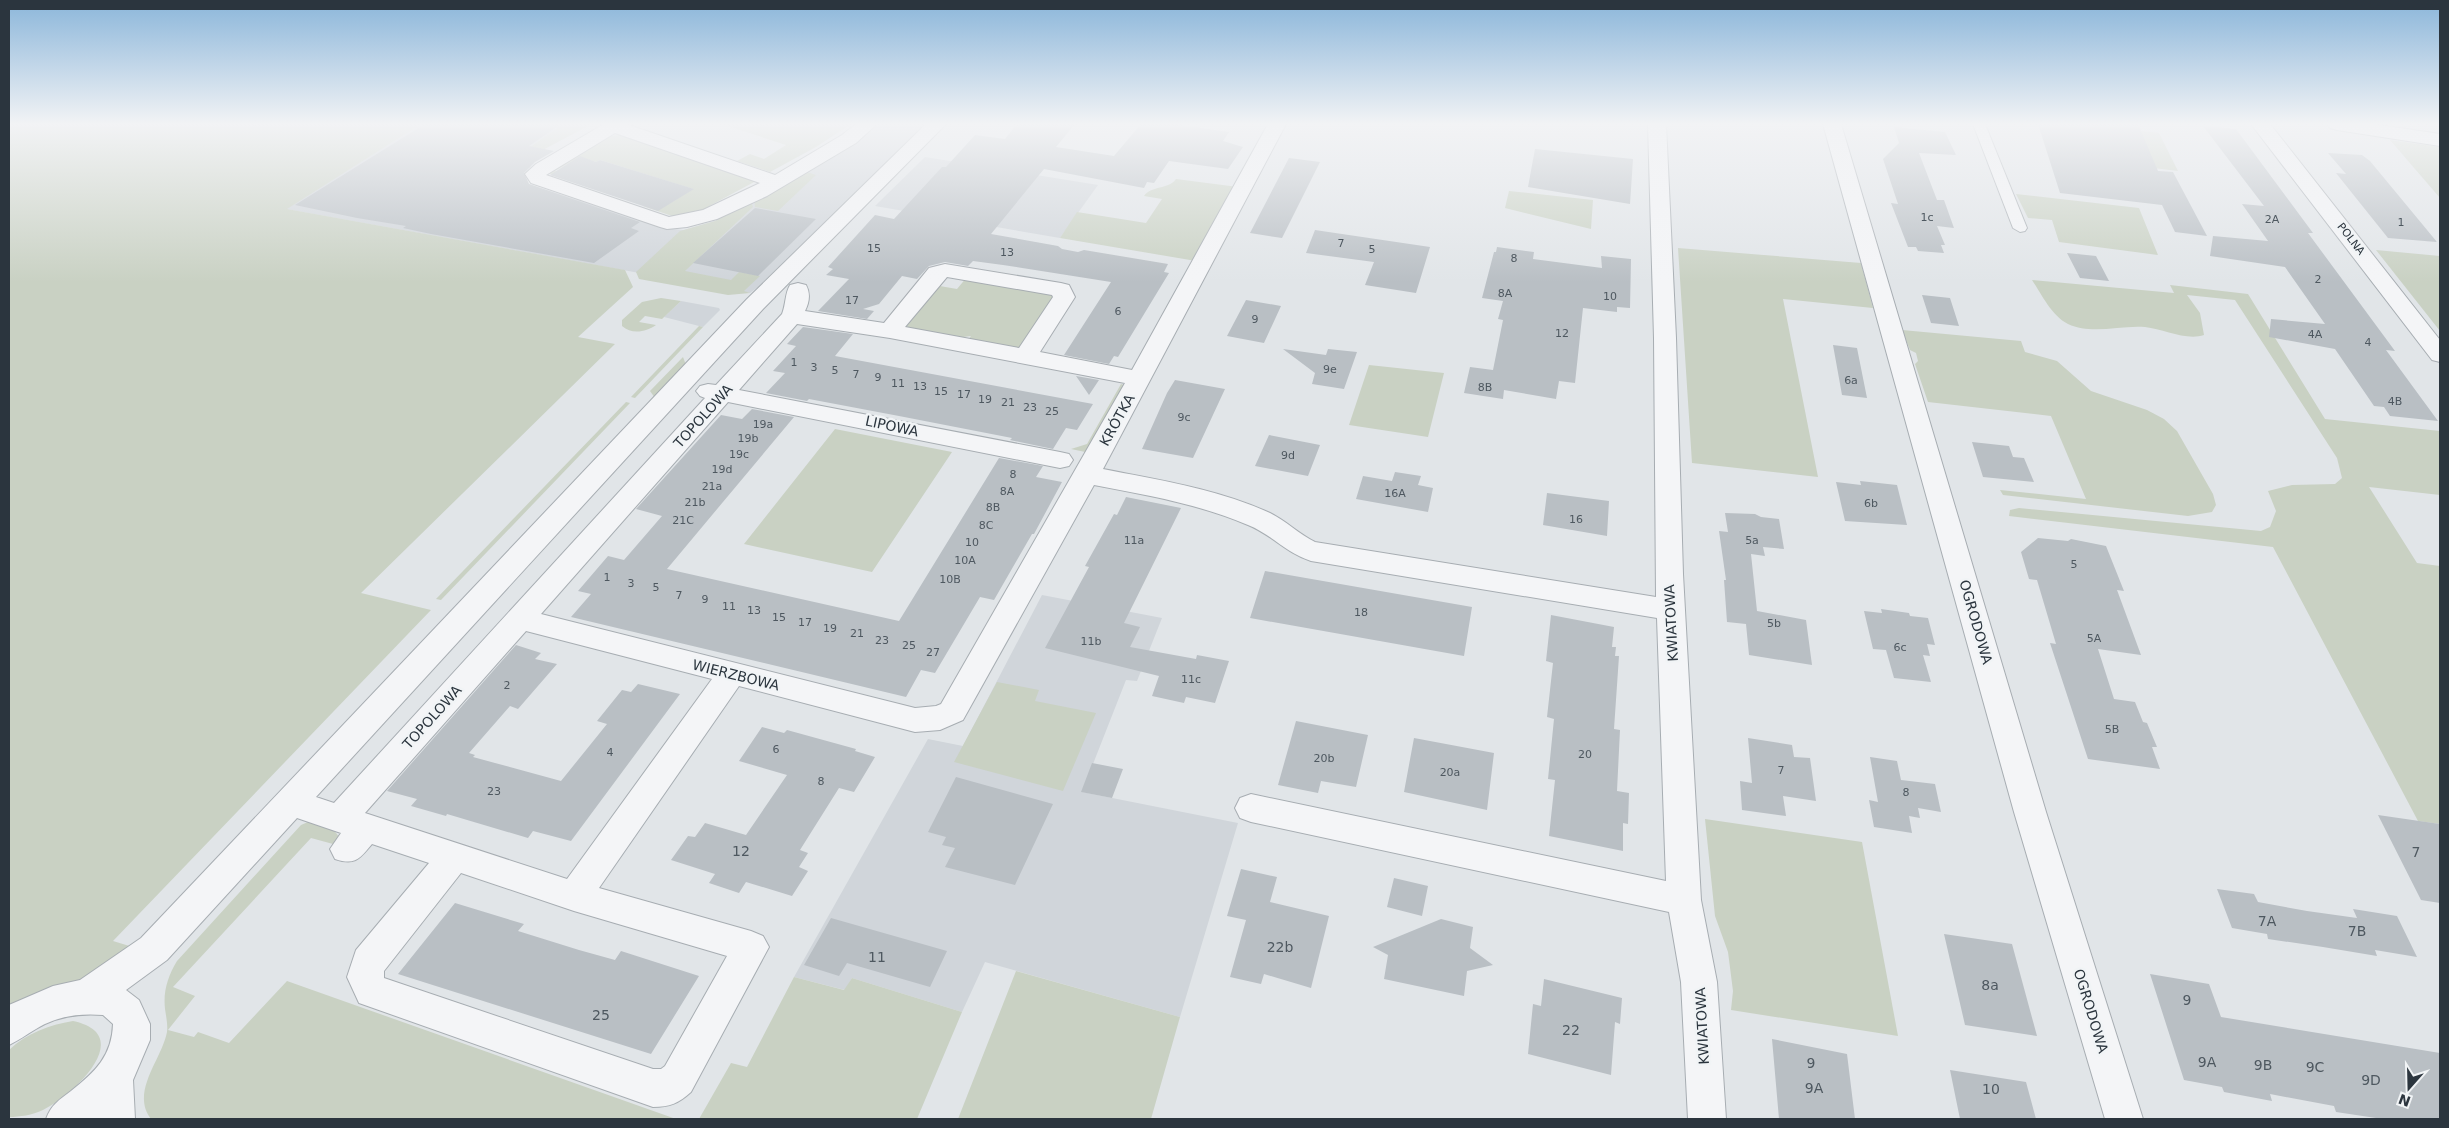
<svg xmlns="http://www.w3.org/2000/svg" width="2449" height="1128" viewBox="0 0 2449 1128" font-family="'DejaVu Sans',sans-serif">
  <rect width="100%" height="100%" fill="#e1e5e8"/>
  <path fill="#d0d5da" d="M 421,124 L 563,124 L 493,173 L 666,228 L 684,230 L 715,221 L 800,173 L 822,163 L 875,124 L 927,124 L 758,287 L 750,293 L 286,209 Z
    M 925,157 L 1098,185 L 1060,238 L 875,206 Z
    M 681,301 L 719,308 L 720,310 L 703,327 L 664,317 Z
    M 1042,595 L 1162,618 L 1137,681 L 1126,680 L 1082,792 L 1238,823 L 1180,1017 L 985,962 L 962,1012 L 852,978 L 845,990 L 794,977 L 928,739 L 963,746 Z"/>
  <path fill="#c9d1c3" d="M 9,124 L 421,124 L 287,209 L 625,270 L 633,287 L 578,337 L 615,344 L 361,593 L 431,610 L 113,941 L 136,948 L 97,975 L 9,1010 Z
    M 563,124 L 592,124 L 520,162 L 531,167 L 517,172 L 493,173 Z
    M 722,124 L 851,124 L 816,147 L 770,172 L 737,161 L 750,154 L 764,159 L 786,145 Z
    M 2105,127 L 2159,133 L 2178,171 L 2121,164 Z
    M 619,135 L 623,135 L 756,181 L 700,211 L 672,216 L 643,206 L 653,199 L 669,204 L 693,189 L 600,160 L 596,162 L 580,157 L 555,171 L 567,175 L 561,178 L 548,173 L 610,136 Z
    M 2390,140 L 2440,147 L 2440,198 Z
    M 807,172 L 816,175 L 778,211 L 755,207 L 754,199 L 800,173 Z
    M 1176,179 L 1238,187 L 1196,261 L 1060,238 L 1077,212 L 1146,223 L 1162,199 L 1144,196 C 1152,185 1168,190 1176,179 Z
    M 1509,191 L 1593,200 L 1591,229 L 1505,208 Z
    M 2016,194 L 2139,208 L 2158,255 L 2059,242 L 2052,220 L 2028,218 Z
    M 751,201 L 753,207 L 685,271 L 731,280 L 739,272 L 760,276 L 744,291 L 750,293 L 728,295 L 639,279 L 636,272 L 680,231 L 715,221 Z
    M 1678,248 L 1861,263 L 1873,308 L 1783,299 L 1818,477 L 1692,463 Z
    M 2376,250 L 2440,256 L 2440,331 Z
    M 967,277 L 1050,292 L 1056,299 L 1026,343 L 1019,347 L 1013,349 L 968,340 L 971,336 L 956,338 L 907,328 L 903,325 L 934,285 L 957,289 Z
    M 2032,280 L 2174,293 L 2170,285 L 2248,294 L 2325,419 L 2440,431 L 2440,495 L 2369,487 L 2417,563 L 2440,566 L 2440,824 L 2418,821 L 2273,547 L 2009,516 L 2010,510 L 2019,508 L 2261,531 L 2270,527 L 2276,511 L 2268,491 L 2292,485 L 2335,484 L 2342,478 L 2337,458 L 2235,300 L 2187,295 L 2200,313 L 2204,335 C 2186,341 2164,329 2145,327 C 2120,325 2092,335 2068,324 C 2052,316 2042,295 2032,280 Z
    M 661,298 L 681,301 L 662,319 L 645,316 L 639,322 L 656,325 C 646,332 632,335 622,326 L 622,320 L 642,302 Z
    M 699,326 L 703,327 L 635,398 L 631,397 Z
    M 1902,330 L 2021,341 L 2025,352 L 2057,361 L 2091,391 L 2147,410 L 2164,419 L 2177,431 L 2213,494 L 2216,505 L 2212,512 L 2188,516 L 2003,495 L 2000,490 L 2086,499 L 2051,416 L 1928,402 L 1915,364 L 1918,361 L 1916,353 L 1910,350 Z
    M 683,357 L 686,365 L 655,398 L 650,391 Z
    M 1369,365 L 1444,373 L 1428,437 L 1349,425 Z
    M 1121,384 L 1124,385 L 1090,453 L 1071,449 L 1087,444 Z
    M 626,402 L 630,403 L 441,600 L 436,599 Z
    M 835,429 L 952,452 L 872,572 L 744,544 Z
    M 997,682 L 1039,690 L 1035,701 L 1096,713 L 1063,791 L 954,762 Z
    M 1705,819 L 1862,842 L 1898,1036 L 1731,1010 L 1733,991 L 1728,952 L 1715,916 Z
    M 308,822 C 319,823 333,826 339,837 L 333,844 L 311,838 L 173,987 L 195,996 L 168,1030 L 194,1037 L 198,1032 L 229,1043 L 287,981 L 676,1119 L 151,1119 C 130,1092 162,1059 167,1032 C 168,1025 166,1016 165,1009 C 163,991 168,976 177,961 L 301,825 Z
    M 1016,971 L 1180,1017 L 1151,1119 L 958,1119 Z
    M 794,977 L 844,990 L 852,978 L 962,1012 L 917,1119 L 699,1119 L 731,1063 L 747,1067 Z
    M 73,1021 C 138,1035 73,1095 43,1110 C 32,1115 20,1117 9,1117 L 9,1050 C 27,1033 49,1025 73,1021 Z"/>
  <path fill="#b9bfc4" d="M 425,124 L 561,124 L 529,146 L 554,151 L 535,162 L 524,173 L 529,184 L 640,222 L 631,228 L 639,231 L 594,263 L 431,234 L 403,228 L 406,226 L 357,218 L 295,205 Z
    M 1017,124 L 1075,124 L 1056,147 L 1114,156 L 1141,124 L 1173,124 L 1229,132 L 1223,141 L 1243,147 L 1228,169 L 1169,161 L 1154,183 L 1147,182 L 1144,188 L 1044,169 L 991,234 L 1058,246 L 1062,249 L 1078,252 L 1084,250 L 1168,264 L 1164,272 L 1169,273 L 1118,357 L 1114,356 L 1109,364 L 1064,355 L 1111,282 L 1003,265 L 973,261 L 968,266 L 945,262 L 929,266 L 917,279 L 902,276 L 879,304 L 863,309 L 874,311 L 867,319 L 818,311 L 849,279 L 826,275 L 833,269 L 828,267 L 875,215 L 894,219 L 942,167 L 946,167 L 975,135 L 1005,139 Z
    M 2038,124 L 2138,124 L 2158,171 L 2173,172 L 2207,236 L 2175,232 L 2162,205 L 2060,193 Z
    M 2203,126 L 2236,129 L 2313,233 L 2308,233 L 2395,351 L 2386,350 L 2438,421 L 2390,416 L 2384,407 L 2374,406 L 2335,349 L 2269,337 L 2271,319 L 2325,324 L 2285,267 L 2210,256 L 2213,236 L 2268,241 L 2242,204 L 2264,206 Z
    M 1894,127 L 1945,132 L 1956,155 L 1919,153 L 1937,200 L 1944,200 L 1954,228 L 1937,226 L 1945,245 L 1941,245 L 1944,253 L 1918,251 L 1916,247 L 1908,247 L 1891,203 L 1898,204 L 1883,159 L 1899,143 Z
    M 1535,149 L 1633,159 L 1630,204 L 1528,187 Z
    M 2328,153 L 2362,155 L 2370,161 L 2437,242 L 2388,238 L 2336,173 L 2346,174 Z
    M 580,156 L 596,162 L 600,160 L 694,189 L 658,211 L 550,175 Z
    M 1289,158 L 1320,162 L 1282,238 L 1250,233 Z
    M 755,208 L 816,219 L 758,276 L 693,263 Z
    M 1315,230 L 1430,247 L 1416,293 L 1365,285 L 1374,262 L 1306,253 Z
    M 1497,247 L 1534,252 L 1533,259 L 1602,268 L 1601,256 L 1631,259 L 1630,308 L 1617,307 L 1617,312 L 1583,308 L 1575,383 L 1559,381 L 1556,399 L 1504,390 L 1503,399 L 1464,393 L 1470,367 L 1493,370 L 1503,320 L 1498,319 L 1503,301 L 1482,298 L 1494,252 L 1496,252 Z
    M 2067,253 L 2096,256 L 2109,281 L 2080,278 Z
    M 1922,295 L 1950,298 L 1959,326 L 1931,323 Z
    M 1246,300 L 1281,306 L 1264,343 L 1227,336 Z
    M 803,327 L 853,334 L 835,356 L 1093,404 L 1077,430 L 1066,428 L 1053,449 L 1010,440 L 1012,438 L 899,416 L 809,399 L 807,401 L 766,393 L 785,373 L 773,371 L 796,346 L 787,344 Z
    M 1833,345 L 1857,348 L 1867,398 L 1842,395 Z
    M 1283,349 L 1326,355 L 1328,349 L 1357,352 L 1344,389 L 1312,384 L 1315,373 Z
    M 1076,376 L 1099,380 L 1089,395 Z
    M 1175,380 L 1225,389 L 1193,458 L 1142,449 L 1167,393 Z
    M 752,409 L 794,417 L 667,569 L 899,621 L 999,458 L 1043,466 L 1036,477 L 1062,482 L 1034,534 L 1032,534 L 994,600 L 980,597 L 935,673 L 921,670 L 906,697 L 571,617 L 591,594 L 578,591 L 608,556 L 624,560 L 662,516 L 636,509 L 721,415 L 742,419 Z
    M 1269,435 L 1320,445 L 1308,476 L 1255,466 Z
    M 1972,442 L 2009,446 L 2013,457 L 2024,458 L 2034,482 L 1983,477 Z
    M 1395,472 L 1421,476 L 1418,485 L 1433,488 L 1428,512 L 1356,499 L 1363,476 L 1392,481 Z
    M 1860,481 L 1897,485 L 1907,525 L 1845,521 L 1836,482 L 1861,485 Z
    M 1547,493 L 1609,501 L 1607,536 L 1543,525 Z
    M 1126,497 L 1181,508 L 1124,623 L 1140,627 L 1130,647 L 1196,659 L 1197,655 L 1229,661 L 1215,703 L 1186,697 L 1184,703 L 1152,696 L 1159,676 L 1045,648 L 1089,567 L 1085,566 L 1114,514 L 1117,515 Z
    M 1725,513 L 1755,514 L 1761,517 L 1779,519 L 1784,549 L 1763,547 L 1765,556 L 1751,554 L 1757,611 L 1806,620 L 1812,665 L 1749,655 L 1746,624 L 1727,622 L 1724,580 L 1726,580 L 1719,531 L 1728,532 Z
    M 2038,538 L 2068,541 L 2071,539 L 2106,546 L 2124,591 L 2117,590 L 2141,655 L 2098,649 L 2114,699 L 2135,702 L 2143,722 L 2147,723 L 2157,747 L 2152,747 L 2160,769 L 2088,759 L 2050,643 L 2056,644 L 2037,580 L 2029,579 L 2021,552 Z
    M 1265,571 L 1472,607 L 1464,656 L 1250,618 Z
    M 1881,609 L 1909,613 L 1910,616 L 1928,618 L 1935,645 L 1927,644 L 1930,656 L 1923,655 L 1931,682 L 1894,678 L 1886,650 L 1873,649 L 1864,611 L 1882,613 Z
    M 1551,615 L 1614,627 L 1612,647 L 1616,647 L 1615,656 L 1619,656 L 1614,729 L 1620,730 L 1617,791 L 1629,793 L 1628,824 L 1623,823 L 1623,851 L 1549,836 L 1555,780 L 1548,779 L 1554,719 L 1547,717 L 1553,663 L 1546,661 Z
    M 516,645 L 541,653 L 535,659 L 557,664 L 518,709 L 510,706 L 469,753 L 475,755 L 473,757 L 561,781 L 607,724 L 597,721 L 622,690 L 631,692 L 638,684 L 680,694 L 571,841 L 533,831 L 528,838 L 447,814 L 446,816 L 411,806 L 417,799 L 387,791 Z
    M 1296,721 L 1368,735 L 1356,787 L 1321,781 L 1318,793 L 1278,785 Z
    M 762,727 L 784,733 L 787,730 L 856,749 L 855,751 L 875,757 L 854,792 L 839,788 L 800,850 L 808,853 L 799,867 L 808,871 L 792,896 L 746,882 L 739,893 L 709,883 L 715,874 L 671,860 L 688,836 L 695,837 L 705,823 L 746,835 L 787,775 L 739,761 Z
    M 1414,738 L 1494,753 L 1487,810 L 1404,792 Z
    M 1748,738 L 1792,745 L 1794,757 L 1810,758 L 1816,801 L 1783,796 L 1786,816 L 1742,810 L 1740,781 L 1752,783 Z
    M 1870,757 L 1897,761 L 1901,780 L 1935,784 L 1941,812 L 1918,808 L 1920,818 L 1909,816 L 1912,833 L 1874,827 L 1869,800 L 1878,802 Z
    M 1092,763 L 1123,769 L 1112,798 L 1081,792 Z
    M 956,777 L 1053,804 L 1015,885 L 945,867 L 955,848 L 942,845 L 946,837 L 928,832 Z
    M 2378,815 L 2440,824 L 2440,903 L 2421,900 Z
    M 1241,869 L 1277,877 L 1270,902 L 1329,916 L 1311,988 L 1264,974 L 1261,984 L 1230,977 L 1246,920 L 1227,916 Z
    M 1394,878 L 1428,886 L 1422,916 L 1387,907 Z
    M 2217,889 L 2254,894 L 2258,902 L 2307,911 L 2357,918 L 2353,909 L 2397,916 L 2417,957 L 2375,950 L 2377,956 L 2323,947 L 2268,939 L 2267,934 L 2232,928 Z
    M 455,903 L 524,924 L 518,931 L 579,950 L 615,960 L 621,951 L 699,976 L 651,1054 L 398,974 Z
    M 831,918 L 947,951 L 930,987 L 847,963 L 839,976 L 804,965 Z
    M 1441,919 L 1473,927 L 1470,948 L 1493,965 L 1467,971 L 1464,996 L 1384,979 L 1388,955 L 1373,947 Z
    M 1944,934 L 2012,944 L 2037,1036 L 1965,1025 Z
    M 2150,974 L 2209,984 L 2221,1017 L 2440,1053 L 2440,1119 L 2376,1118 L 2336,1112 L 2334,1106 L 2270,1094 L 2272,1101 L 2224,1092 L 2222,1087 L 2184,1080 Z
    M 1544,979 L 1622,998 L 1620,1024 L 1615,1022 L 1611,1075 L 1528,1054 L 1533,1004 L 1541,1006 Z
    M 1772,1039 L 1847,1054 L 1855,1119 L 1779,1119 Z
    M 1950,1070 L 2026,1082 L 2036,1119 L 1960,1119 Z"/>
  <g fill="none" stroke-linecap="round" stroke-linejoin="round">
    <g stroke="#a7adb2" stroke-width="2">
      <path id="service" d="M 1973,124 L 1985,124 L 2027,228 L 2025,231 L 2020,232 L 2013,228 Z"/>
    </g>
    <g stroke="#a7adb2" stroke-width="2">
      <path id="minor" d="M 604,124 L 626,124 L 775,175 L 842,135 L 856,124 L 877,124 L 856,143 L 767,196 L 717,219 L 687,227 L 667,229 L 660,227 L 531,183 L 525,174 L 536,164 ZM 615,133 L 760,183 L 703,210 L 669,217 L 546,175 Z
        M 926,124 L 946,124 L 763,309 L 316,797 L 334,803 L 705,398 L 700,396 L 696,391 L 700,386 L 708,384 L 716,385 L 782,314 C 786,304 785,293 790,285 L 798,283 L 806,285 C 811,294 809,303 805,311 L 884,323 L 929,268 L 945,264 L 1061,283 L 1069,285 L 1075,297 L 1040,352 L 1132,370 L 1268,124 L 1286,124 L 1103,469 C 1159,480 1218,489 1270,513 C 1286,521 1299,534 1315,542 L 1656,597 L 1654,338 L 1648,124 L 1666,124 L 1676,338 L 1683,574 L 1701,900 L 1717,982 L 1726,1119 L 1688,1119 L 1681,982 L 1669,912 L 1251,822 L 1240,818 L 1235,808 L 1240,798 L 1251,794 L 1666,881 L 1657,618 L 1311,561 C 1286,553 1271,534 1248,525 C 1199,504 1146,495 1094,485 L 963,720 L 940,730 L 915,732 L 739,686 L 599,888 L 751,931 L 763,936 L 769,947 L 691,1092 C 679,1103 670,1107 653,1107 L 359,1003 L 347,977 L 356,950 L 429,863 L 372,844 C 360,858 356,866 335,859 L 330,849 L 341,833 L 297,818 L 167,960 L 126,990 L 139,1000 L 150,1024 L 150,1040 L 133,1080 L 135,1119 L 46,1119 C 51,1105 59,1100 71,1091 C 95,1072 112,1056 113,1024 L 103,1015 C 79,1013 57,1016 36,1029 C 26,1035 19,1040 9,1045 L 9,1005 L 53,986 L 80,980 L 141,938 L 747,299 ZM 947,277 L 1052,295 L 1053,297 L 1019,348 L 905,327 ZM 797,324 L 890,338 L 1125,383 L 941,704 L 936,706 L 915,708 L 541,614 L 728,402 L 1060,468 L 1069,466 L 1073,460 L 1069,454 L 1060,452 L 739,390 ZM 526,631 L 712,679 L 567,879 L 365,813 ZM 461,873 L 574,911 L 727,956 L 665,1066 L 661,1069 L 653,1069 L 384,978 L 384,971 Z
        M 1823,124 L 1841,124 L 2046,812 L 2143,1119 L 2105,1119 L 2014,812 Z
        M 2251,124 L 2270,124 L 2440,340 L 2440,362 L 2432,360 Z
        M 2328,124 L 2373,124 L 2440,134 L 2440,146 L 2337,130 L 2330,128 Z"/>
    </g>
    <use href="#service" fill="#f4f5f7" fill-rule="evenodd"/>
    <use href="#minor" fill="#f4f5f7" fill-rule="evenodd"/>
  </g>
  <linearGradient id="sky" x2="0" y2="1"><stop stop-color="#8bb6da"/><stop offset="0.44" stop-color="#f2f3f5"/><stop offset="1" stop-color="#f2f3f5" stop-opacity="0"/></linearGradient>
  <rect width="2449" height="282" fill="url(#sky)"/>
  <g text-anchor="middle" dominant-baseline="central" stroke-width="5" stroke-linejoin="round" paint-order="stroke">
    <g font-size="11" fill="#4e5860">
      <text x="1927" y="217">1c</text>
      <text x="2272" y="219">2A</text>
      <text x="2401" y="222">1</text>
      <text x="1341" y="243">7</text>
      <text x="874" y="248">15</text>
      <text x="1372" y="249">5</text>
      <text x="1007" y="252">13</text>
      <text x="1514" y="258">8</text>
      <text x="2318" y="279">2</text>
      <text x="1505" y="293">8A</text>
      <text x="1610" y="296">10</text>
      <text x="852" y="300">17</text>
      <text x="1118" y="311">6</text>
      <text x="1255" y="319">9</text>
      <text x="1562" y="333">12</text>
      <text x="2315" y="334">4A</text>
      <text x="2368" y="342">4</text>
      <text x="794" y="362">1</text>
      <text x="814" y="367">3</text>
      <text x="1330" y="369">9e</text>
      <text x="835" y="370">5</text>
      <text x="856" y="374">7</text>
      <text x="878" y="377">9</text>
      <text x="1851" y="380">6a</text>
      <text x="898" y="383">11</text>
      <text x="920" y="386">13</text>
      <text x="1485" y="387">8B</text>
      <text x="941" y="391">15</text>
      <text x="964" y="394">17</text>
      <text x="985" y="399">19</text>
      <text x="2395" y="401">4B</text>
      <text x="1008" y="402">21</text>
      <text x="1030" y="407">23</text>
      <text x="1052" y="411">25</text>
      <text x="1184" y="417">9c</text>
      <text x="763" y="424">19a</text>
      <text x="748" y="438">19b</text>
      <text x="739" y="454">19c</text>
      <text x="1288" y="455">9d</text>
      <text x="722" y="469">19d</text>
      <text x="1013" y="474">8</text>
      <text x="712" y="486">21a</text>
      <text x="1007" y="491">8A</text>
      <text x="1395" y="493">16A</text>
      <text x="695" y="502">21b</text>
      <text x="1871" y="503">6b</text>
      <text x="993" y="507">8B</text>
      <text x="1576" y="519">16</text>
      <text x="683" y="520">21C</text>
      <text x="986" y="525">8C</text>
      <text x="1134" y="540">11a</text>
      <text x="1752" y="540">5a</text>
      <text x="972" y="542">10</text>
      <text x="965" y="560">10A</text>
      <text x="2074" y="564">5</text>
      <text x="607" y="577">1</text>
      <text x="950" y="579">10B</text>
      <text x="631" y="583">3</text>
      <text x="656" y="587">5</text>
      <text x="679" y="595">7</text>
      <text x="705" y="599">9</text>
      <text x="729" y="606">11</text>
      <text x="754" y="610">13</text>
      <text x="1361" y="612">18</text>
      <text x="779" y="617">15</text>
      <text x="805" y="622">17</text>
      <text x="1774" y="623">5b</text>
      <text x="830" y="628">19</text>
      <text x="857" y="633">21</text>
      <text x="2094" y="638">5A</text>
      <text x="882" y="640">23</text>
      <text x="1091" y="641">11b</text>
      <text x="909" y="645">25</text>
      <text x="1900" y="647">6c</text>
      <text x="933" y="652">27</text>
      <text x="1191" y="679">11c</text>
      <text x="507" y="685">2</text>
      <text x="2112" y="729">5B</text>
      <text x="776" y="749">6</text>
      <text x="610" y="752">4</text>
      <text x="1585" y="754">20</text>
      <text x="1324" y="758">20b</text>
      <text x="1781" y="770">7</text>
      <text x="1450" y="772">20a</text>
      <text x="821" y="781">8</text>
      <text x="494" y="791">23</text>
      <text x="1906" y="792">8</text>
    </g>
    <g font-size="11" fill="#2b353e" stroke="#f1f4f6">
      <text transform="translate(2351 239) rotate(52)">POLNA</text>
    </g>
    <g font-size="14" fill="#2b353e" stroke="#f1f4f6">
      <text transform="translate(703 416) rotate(-48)">TOPOLOWA</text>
      <text transform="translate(1117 420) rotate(-61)">KRÓTKA</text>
      <text transform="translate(892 426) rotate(12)">LIPOWA</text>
      <text transform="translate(1976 622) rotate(74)">OGRODOWA</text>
      <text transform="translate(1671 623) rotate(-93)">KWIATOWA</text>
      <text transform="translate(736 675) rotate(14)">WIERZBOWA</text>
      <text transform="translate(432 717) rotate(-48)">TOPOLOWA</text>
      <text transform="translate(2091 1011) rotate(73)">OGRODOWA</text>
      <text transform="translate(1702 1026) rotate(-93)">KWIATOWA</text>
    </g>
    <g font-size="14" fill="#4e5860">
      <text x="741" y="851">12</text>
      <text x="2416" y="852">7</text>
      <text x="2267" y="921">7A</text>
      <text x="2357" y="931">7B</text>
      <text x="1280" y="947">22b</text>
      <text x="877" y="957">11</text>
      <text x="1990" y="985">8a</text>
      <text x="2187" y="1000">9</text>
      <text x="601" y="1015">25</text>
      <text x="1571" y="1030">22</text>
      <text x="2207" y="1062">9A</text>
      <text x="1811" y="1063">9</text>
      <text x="2263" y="1065">9B</text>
      <text x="2315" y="1067">9C</text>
      <text x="2371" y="1080">9D</text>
      <text x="1814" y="1088">9A</text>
      <text x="1991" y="1089">10</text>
    </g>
  </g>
  <rect width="2449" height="1128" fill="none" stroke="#2b353e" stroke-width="20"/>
  <g transform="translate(2409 1088) rotate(200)" stroke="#f1f4f6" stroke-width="4" paint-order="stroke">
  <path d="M0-4L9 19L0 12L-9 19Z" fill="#2b353e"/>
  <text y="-8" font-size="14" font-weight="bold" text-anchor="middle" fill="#2b353e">N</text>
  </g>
</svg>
